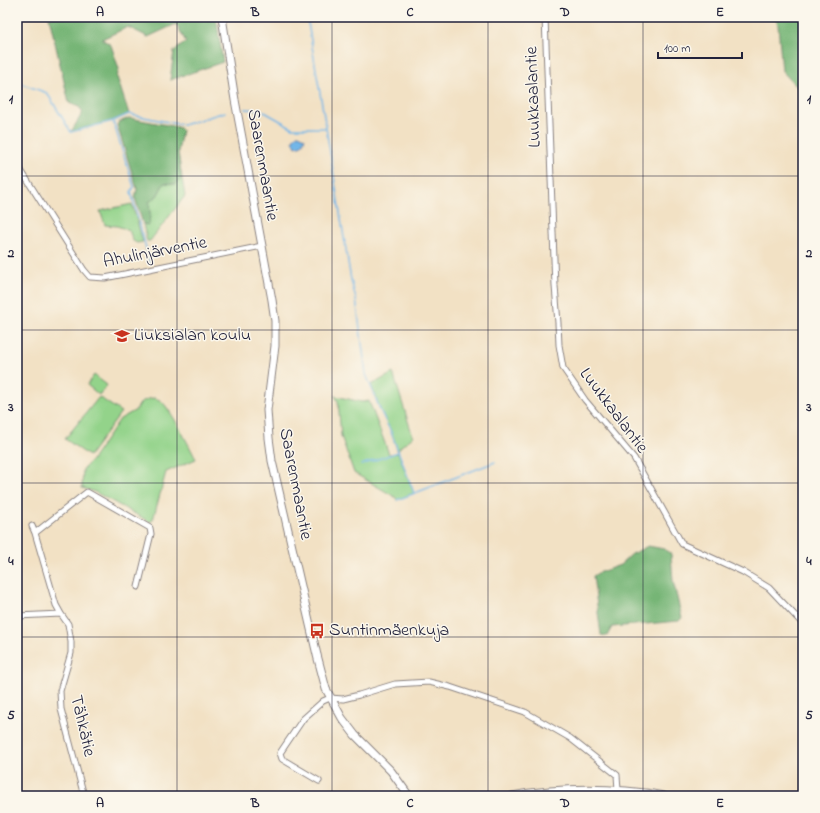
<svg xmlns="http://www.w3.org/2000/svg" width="820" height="813" viewBox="0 0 820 813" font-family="'Indie Flower',sans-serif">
  <rect width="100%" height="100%" fill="#fbf7ec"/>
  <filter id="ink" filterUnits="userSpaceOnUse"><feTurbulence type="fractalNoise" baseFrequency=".025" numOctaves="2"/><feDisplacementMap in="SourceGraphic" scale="8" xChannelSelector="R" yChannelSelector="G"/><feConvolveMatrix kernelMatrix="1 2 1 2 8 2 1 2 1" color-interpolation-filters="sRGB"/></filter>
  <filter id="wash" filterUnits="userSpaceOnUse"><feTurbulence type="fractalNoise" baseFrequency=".012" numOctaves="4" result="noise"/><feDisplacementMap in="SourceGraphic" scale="16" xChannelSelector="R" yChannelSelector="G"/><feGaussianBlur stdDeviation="0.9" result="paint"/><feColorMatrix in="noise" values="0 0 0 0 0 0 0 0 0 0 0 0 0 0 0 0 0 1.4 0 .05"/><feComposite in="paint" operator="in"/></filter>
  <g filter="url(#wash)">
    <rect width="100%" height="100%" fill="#f2e1c4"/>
    <path fill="#93d38a" stroke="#5a7a62" d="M 182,178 L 185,196 L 150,241 L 147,241 L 143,224 L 148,225 L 150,214 L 149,202 L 157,196 L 164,183 L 176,184 Z
      M 132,204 L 143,242 L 137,243 L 133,241 L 129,230 L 117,226 L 105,225 L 100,211 Z
      M 393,373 L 413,437 L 400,447 L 398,452 L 414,493 L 397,500 L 395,497 L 354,473 L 341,436 L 338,401 L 335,396 L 362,402 L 369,401 L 389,454 L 398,453 L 391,432 L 381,412 L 371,385 Z
      M 94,375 L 107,385 L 99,395 L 87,385 Z
      M 99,397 L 121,412 L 89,456 L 65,439 Z
      M 154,398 C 156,399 158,399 160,400 C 170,407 189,446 196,459 L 166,472 L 153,520 L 150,522 L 95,492 L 82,488 L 83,469 L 92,460 L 120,419 L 136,410 L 141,402 L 148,399 Z"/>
    <path fill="#76b576" stroke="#4c6c58" d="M 49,17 L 216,17 L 223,62 L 170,80 L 174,51 L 186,42 L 176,24 L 148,37 L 128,27 L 102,39 L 111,45 L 119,69 L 117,77 L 129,114 L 113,121 L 71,132 L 83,112 L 79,107 L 69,103 Z
      M 776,17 L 803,17 L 803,93 L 782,71 L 778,25 Z
      M 129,118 L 178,127 L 182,130 L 178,152 L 182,178 L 176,184 L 164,183 L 157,196 L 149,202 L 150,214 L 149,225 L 143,224 L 135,198 L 137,189 L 117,125 L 119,122 Z
      M 648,546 L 664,549 L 671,554 L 673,581 L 682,618 L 679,621 L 612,627 L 607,636 L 601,635 L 593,576 L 598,573 L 620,565 L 632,554 Z"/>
    <path fill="#72b6e8" stroke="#4a6c92" d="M 297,135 L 299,135 L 305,138 L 302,145 L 296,147 L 293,141 L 294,138 Z"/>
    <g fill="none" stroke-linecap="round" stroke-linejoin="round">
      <path stroke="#72b6e8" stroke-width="1.5" d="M 307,17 L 326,128
        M 17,82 L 47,93 L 71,132 L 113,121 L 134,187 L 131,192 L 150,263
        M 245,109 L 261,110 L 293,128 L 326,128 L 351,280 L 356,299 L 366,374 L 381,412 L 391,432 L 414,493
        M 113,121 L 129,114 L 183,125 L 225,112
        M 361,465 L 398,452
        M 397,500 L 495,462"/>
    </g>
  </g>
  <g filter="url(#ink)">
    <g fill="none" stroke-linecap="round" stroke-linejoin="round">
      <g stroke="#8a8280" stroke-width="7">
        <path id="street" d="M 545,17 L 555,286 L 558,323 L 559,345 L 563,368 L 585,400 L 634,458 L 682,544 L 743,572 L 769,588 L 803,624
          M 17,164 L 84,270 L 90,277 L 105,278 L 262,246
          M 32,526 L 35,533
          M 61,614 L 56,605 L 35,533 L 87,492 L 150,528 L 151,534 L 138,587
          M 17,616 L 61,614 L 68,624 L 71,642 L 71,653 L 60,691 L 61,709 L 84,796
          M 319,781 L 282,759 L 280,753 L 303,719 L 323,701 L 330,698 L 343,699 L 359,695 L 395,684 L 429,682 L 450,687 L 525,712 L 570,738 L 617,775 L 618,790"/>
      </g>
      <g stroke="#8a8280" stroke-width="9">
        <path id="secondary" d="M 222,17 L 235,100 L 272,300 L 275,321 L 275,346 L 267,410 L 269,438 L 272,461 L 317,655 L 326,689 L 342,718 L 355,735 L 391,771 L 409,796
          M 512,796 C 563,787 613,787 664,796"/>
      </g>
      <use href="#street" stroke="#fff" stroke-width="5"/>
      <use href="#secondary" stroke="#fff" stroke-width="7"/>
    </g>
  </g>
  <path fill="none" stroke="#22223b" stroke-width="1" stroke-opacity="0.55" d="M 177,17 L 177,796M 332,17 L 332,796M 488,17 L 488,796M 643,17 L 643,796M 17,176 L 803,176M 17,330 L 803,330M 17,483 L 803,483M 17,637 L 803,637"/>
  <defs>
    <g id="school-bare" transform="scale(1.2)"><path d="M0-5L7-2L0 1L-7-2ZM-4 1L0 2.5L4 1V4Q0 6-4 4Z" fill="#c8321e" stroke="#fbf7ec" stroke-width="2.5" paint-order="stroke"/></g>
    <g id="bus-bare" transform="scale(1.2)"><path d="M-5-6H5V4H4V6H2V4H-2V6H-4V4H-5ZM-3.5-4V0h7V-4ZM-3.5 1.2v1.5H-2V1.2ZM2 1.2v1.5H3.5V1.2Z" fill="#c8321e" stroke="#fbf7ec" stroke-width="2.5" paint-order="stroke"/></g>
  </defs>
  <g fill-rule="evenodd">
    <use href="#school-bare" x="122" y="336"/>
    <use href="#bus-bare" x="317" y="631"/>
  </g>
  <g text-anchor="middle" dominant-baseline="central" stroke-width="3" stroke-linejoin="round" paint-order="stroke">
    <g font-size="18" fill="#22223b" stroke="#fbf7ec">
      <text transform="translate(534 97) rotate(-92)">Luukkaalantie</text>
      <text transform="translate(262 165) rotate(80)">Saarenmaantie</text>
      <text transform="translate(155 253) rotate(-11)">Ahulinjärventie</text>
      <text transform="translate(613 411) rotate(53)">Luukkaalantie</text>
      <text transform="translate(295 484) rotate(79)">Saarenmaantie</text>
      <text transform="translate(82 726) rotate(77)">Tähkätie</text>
    </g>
    <g font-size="18" fill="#22223b" stroke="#fbf7ec" text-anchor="start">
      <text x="134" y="336">Liuksialan koulu</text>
      <text x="329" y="631">Suntinmäenkuja</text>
    </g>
  </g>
  <rect width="820" height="813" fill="none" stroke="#fbf7ec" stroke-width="44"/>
  <path d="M658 52v6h84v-6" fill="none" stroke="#22223b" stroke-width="2"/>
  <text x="664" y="52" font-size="12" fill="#22223b" stroke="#fbf7ec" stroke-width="3" paint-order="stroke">100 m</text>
  <rect x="22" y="22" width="776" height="769" fill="none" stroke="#22223b" stroke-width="1.5"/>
  <g font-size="13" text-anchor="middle" font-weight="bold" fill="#22223b">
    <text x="100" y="16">A</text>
    <text x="255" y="16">B</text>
    <text x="410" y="16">C</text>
    <text x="565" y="16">D</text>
    <text x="720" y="16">E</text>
    <text x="11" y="103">1</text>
    <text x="809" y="103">1</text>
    <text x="11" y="257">2</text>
    <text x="809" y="257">2</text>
    <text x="11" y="411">3</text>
    <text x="809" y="411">3</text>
    <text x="11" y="565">4</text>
    <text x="809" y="565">4</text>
    <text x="11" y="719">5</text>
    <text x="809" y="719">5</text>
    <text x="100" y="807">A</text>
    <text x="255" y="807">B</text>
    <text x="410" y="807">C</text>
    <text x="565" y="807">D</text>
    <text x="720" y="807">E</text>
  </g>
</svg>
